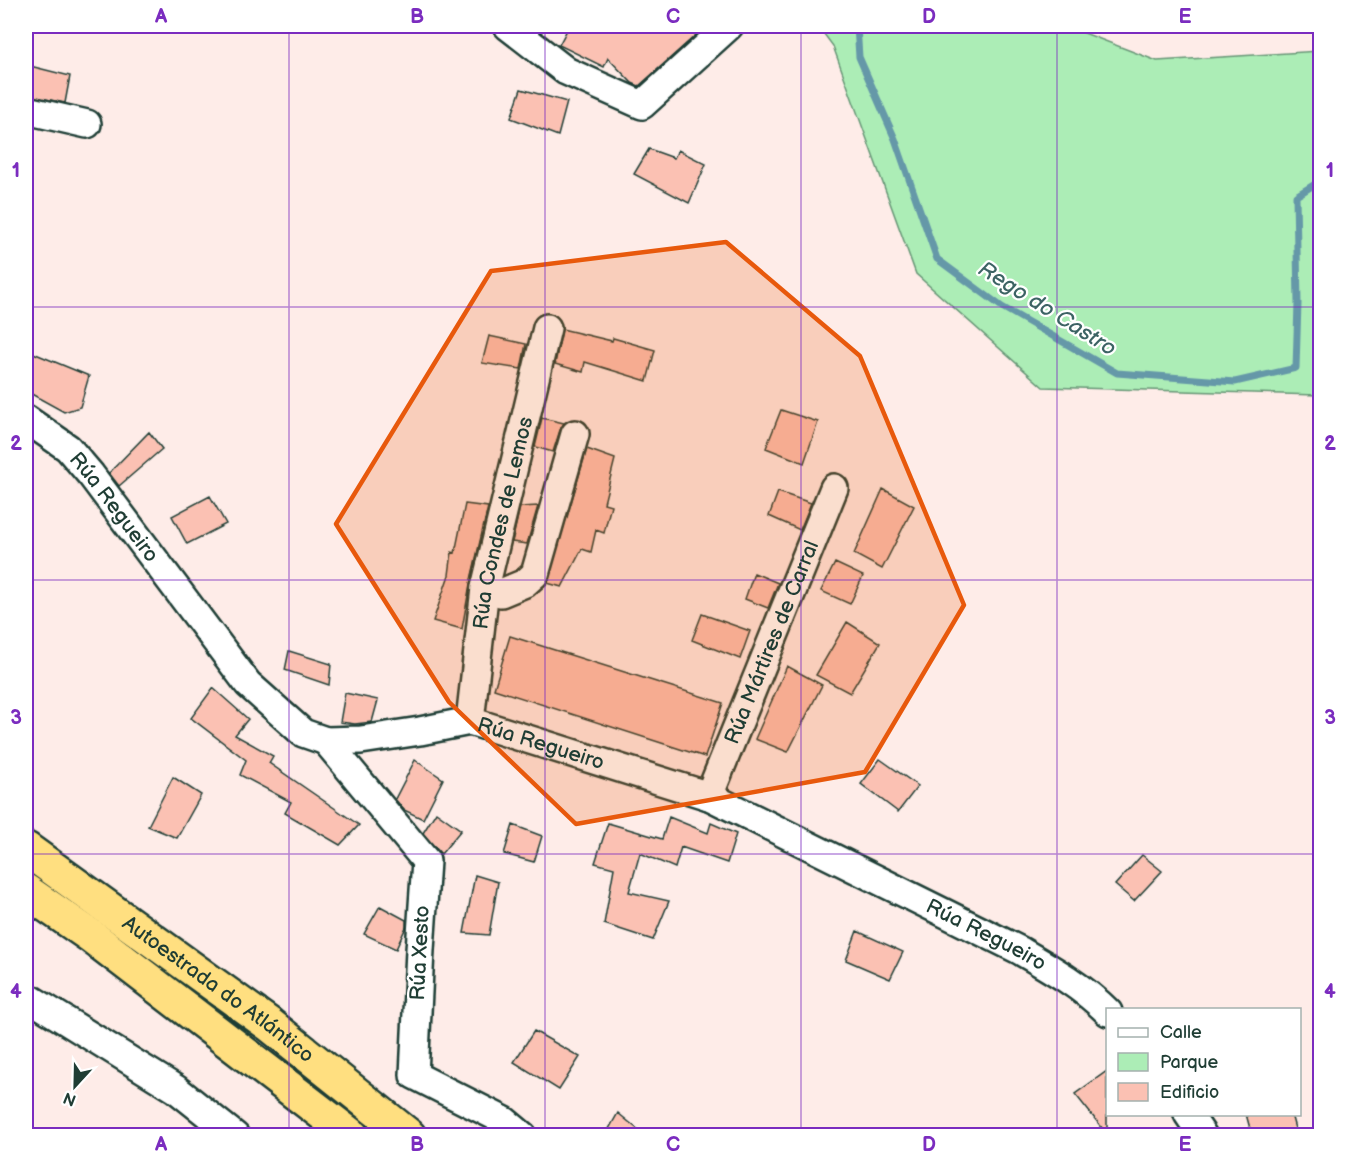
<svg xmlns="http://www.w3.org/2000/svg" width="1346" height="1161" viewBox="0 0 1346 1161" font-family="'Balsamiq Sans',sans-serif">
  <rect width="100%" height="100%" fill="#feece8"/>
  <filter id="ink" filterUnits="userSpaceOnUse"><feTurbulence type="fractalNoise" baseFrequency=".0167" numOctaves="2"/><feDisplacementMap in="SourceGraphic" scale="12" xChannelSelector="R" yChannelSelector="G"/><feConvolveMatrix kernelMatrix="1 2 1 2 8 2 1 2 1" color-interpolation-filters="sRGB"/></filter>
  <g filter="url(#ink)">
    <path fill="#acedb6" stroke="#669575" stroke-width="1.5" d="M 818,26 L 1066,26 L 1157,61 L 1320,51 L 1320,379 L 1318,395 L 1043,387 L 916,274 L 833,46 Z"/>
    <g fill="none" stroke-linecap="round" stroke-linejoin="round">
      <path stroke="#6598a8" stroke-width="7" d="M 857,26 L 859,57 L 895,139 L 937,259 L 1002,307 L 1117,373 L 1235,382 L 1296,368 L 1298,303 L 1296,196 L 1320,181"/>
    </g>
    <path fill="#fbc1b3" stroke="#1f3d34" stroke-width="1.5" d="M 569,26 L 706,26 L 639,86 L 632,83 L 608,58 L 604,67 L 559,45 Z
      M 26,65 L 70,76 L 65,103 L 26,95 Z
      M 521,89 L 567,102 L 558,136 L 511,118 Z
      M 649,149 L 674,158 L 678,150 L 706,164 L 689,203 L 634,174 Z
      M 562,329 L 612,341 L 613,338 L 655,350 L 647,381 L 585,362 L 583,372 L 555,364 Z
      M 489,336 L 526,344 L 521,369 L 482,363 Z
      M 26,350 L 89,376 L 80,407 L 64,412 L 26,391 Z
      M 781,410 L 818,422 L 804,463 L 766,448 Z
      M 542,418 L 564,423 L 560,430 L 553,452 L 535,447 Z
      M 149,432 L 162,449 L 119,486 L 109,473 Z
      M 587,449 L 615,459 L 604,503 L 611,505 L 604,533 L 596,530 L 591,552 L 582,549 L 562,587 L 547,583 Z
      M 883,489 L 914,506 L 882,569 L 854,554 Z
      M 778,492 L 811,503 L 800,530 L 769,516 Z
      M 210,496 L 226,524 L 187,544 L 172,516 Z
      M 465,504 L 488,507 L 470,584 L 462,629 L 433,621 L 449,575 L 452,552 L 455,553 Z
      M 538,506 L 527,544 L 512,542 L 520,507 Z
      M 835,563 L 863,576 L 850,604 L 821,591 Z
      M 754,573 L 778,583 L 768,608 L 745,599 Z
      M 702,614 L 750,631 L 740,659 L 692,640 Z
      M 847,622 L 880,643 L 850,693 L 816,675 Z
      M 510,636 L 723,703 L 705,757 L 494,689 Z
      M 289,651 L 331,664 L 329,685 L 285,670 Z
      M 787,666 L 822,685 L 788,752 L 755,739 Z
      M 213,688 L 248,719 L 235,735 L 273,756 L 269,763 L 359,825 L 340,845 L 285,813 L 291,802 L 240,775 L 246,760 L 191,718 Z
      M 345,693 L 378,700 L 372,722 L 355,724 L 340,722 Z
      M 880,759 L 918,786 L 898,812 L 861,784 Z
      M 415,760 L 443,779 L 423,819 L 404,810 L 395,799 Z
      M 173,777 L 201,795 L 177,838 L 148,826 Z
      M 436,812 L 461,830 L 441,854 L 423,833 Z
      M 669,817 L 708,833 L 711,823 L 736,834 L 727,863 L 681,847 L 675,868 L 640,853 L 629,892 L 669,901 L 653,940 L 604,924 L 614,868 L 595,863 L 608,823 L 662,839 Z
      M 513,825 L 542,836 L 534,862 L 504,854 Z
      M 1142,855 L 1162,871 L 1134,901 L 1115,885 Z
      M 475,875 L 498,882 L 489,935 L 464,933 Z
      M 380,906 L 406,920 L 406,927 L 396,949 L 364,934 Z
      M 857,931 L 903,952 L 890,979 L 846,960 Z
      M 534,1031 L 580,1057 L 559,1090 L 514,1062 Z
      M 1107,1071 L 1107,1134 L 1075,1094 Z
      M 618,1113 L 646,1136 L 605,1136 Z
      M 1246,1114 L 1291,1114 L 1297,1136 L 1252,1136 Z"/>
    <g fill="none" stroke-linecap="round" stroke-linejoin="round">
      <g stroke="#1f3d34" stroke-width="32">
        <g id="street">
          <path d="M 508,26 L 566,71 L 642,105 L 729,26"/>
          <path d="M 26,110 L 87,124"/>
          <path id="s1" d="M 26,419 L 68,448 L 91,475 L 248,684 L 303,733 L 326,741 L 361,740 L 420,731 L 470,721 L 709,796 L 1019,950 C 1050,968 1082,986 1108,1012"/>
          <path d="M 485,588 L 501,593 L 525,583 L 535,574 L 575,434"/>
          <path id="s2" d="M 470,721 L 485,588 L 547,328"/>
          <path d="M 326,741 L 426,861 L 420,950 L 414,1075 L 505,1121 L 523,1136"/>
          <path id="s3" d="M 709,796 L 834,488"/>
          <path d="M 26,996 L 176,1089 L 235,1136"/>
          <path d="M 1188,1114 L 1203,1136"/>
        </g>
      </g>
      <g stroke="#1f3d34" stroke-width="38">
        <g id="highway">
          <path id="s4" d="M 26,849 L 270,1025 L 409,1136"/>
          <path d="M 26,891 L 91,936 L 352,1136"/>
        </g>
      </g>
      <use href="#street" stroke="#fff" stroke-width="27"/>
      <use href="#highway" stroke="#ffdf80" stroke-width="33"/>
    </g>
  </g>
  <path fill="#e8590c" fill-opacity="0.2" stroke="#e8590c" stroke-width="4.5" stroke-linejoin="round" d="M 726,242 L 860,356 L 964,605 L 865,772 L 576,824 L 449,702 L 336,524 L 491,271 Z"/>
  <path fill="none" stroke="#7b2cbf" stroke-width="1.5" stroke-opacity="0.55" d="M 289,26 L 289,1136M 545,26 L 545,1136M 801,26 L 801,1136M 1057,26 L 1057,1136M 26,307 L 1320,307M 26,580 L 1320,580M 26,854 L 1320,854"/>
  <g text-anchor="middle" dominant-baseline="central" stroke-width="4.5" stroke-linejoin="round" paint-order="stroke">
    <g font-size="21" fill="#1f3d34" stroke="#fff">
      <text stroke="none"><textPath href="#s1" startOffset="126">Rúa Regueiro</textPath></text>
      <text stroke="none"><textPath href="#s2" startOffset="201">Rúa Condes de Lemos</textPath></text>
      <text stroke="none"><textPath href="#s3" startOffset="166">Rúa Mártires de Carral</textPath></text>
      <text stroke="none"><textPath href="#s1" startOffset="666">Rúa Regueiro</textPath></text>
      <text stroke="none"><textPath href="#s1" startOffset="1152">Rúa Regueiro</textPath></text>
      <text transform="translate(420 953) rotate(-87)">Rúa Xesto</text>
      <text stroke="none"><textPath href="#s4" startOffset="238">Autoestrada do Atlántico</textPath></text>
    </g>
    <g font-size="22" font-style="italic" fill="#3c6364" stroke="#fff">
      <text transform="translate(1047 309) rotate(32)">Rego do Castro</text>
    </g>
  </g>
  <rect width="1346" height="1161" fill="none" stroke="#fff" stroke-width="66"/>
  <rect x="1106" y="1008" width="195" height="108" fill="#ffffff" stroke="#a5b1ae" stroke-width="1.5"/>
  <rect x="1118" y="1028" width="30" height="9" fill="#ffffff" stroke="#a5b1ae" stroke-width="1.5"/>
  <text x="1160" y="1038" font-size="18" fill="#1f3d34">Calle</text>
  <rect x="1118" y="1053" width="30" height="18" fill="#acedb6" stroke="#a5b1ae" stroke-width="1.5"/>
  <text x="1160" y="1068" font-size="18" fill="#1f3d34">Parque</text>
  <rect x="1118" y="1083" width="30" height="18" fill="#fbc1b3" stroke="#a5b1ae" stroke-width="1.5"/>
  <text x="1160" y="1098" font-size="18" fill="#1f3d34">Edificio</text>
  <g transform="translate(75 1086) rotate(202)" stroke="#ffffff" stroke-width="4.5" paint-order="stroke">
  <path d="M0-4.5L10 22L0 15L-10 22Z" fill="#1f3d34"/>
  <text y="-9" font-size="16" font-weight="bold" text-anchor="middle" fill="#1f3d34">N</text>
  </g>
  <rect x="33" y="33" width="1280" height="1095" fill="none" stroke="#7b2cbf" stroke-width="2"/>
  <g font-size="20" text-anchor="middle" font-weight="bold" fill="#7b2cbf">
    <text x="161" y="23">A</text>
    <text x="417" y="23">B</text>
    <text x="673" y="23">C</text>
    <text x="929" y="23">D</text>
    <text x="1185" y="23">E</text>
    <text x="16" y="177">1</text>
    <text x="1330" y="177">1</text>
    <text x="16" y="450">2</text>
    <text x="1330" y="450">2</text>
    <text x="16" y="724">3</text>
    <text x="1330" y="724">3</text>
    <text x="16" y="998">4</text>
    <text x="1330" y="998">4</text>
    <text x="161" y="1151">A</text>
    <text x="417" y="1151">B</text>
    <text x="673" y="1151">C</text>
    <text x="929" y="1151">D</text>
    <text x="1185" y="1151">E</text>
  </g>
</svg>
